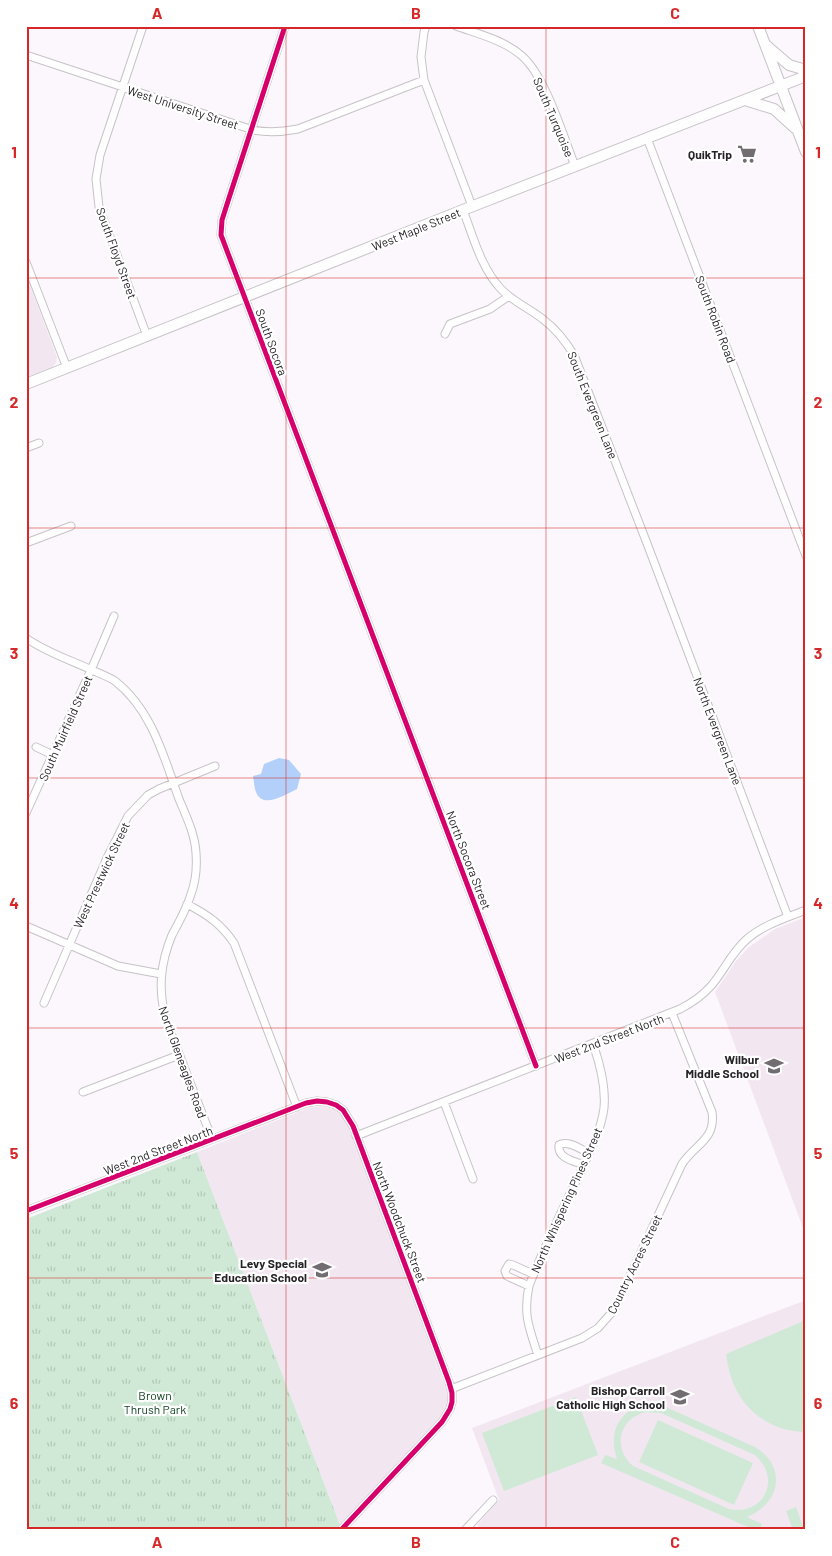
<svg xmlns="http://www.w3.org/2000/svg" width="832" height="1556" viewBox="0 0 832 1556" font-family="Barlow,sans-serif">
  <defs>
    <pattern id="park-tufts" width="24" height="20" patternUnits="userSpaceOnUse" patternTransform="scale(1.25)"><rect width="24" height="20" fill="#cfe9d6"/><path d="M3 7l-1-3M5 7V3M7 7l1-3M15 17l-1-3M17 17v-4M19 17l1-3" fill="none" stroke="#b2c8b8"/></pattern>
  </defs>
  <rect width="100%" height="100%" fill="#fcf7fc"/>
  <path fill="#f2e7f1" d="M 26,275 L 57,357 L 56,363 L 52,368 L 26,377 Z
    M 806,917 L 806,1236 L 715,992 L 736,961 L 749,947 L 775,929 Z
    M 321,1106 L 334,1109 L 343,1117 L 350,1129 L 446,1388 L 448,1400 L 446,1409 L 439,1420 L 340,1525 L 197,1152 L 308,1108 Z
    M 806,1300 L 806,1530 L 479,1530 L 478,1524 L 499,1500 L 472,1428 Z"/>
  <path fill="#cfe9d6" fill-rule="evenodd" d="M 806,1320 L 806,1432 C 775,1432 748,1415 735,1387 C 730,1377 728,1365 726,1354 Z
    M 576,1397 L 598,1455 L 504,1491 L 482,1433 Z
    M 652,1404 L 666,1407 L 755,1447 C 788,1467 780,1504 747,1517 L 762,1524 L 759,1530 L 755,1530 L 601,1463 L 605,1455 L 617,1459 C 607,1431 621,1406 652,1404 ZM 646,1412 L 661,1413 L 755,1455 C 782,1479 764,1516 729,1509 L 633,1466 C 612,1448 619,1418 646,1412 Z
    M 658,1420 L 753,1463 L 734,1505 L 639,1462 Z
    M 796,1507 L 804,1529 L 793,1530 L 786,1511 Z"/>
  <path fill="url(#park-tufts)" d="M 197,1152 L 340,1525 L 335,1530 L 26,1530 L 26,1219 Z"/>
  <path fill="#b2d0fa" d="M 279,758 L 289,760 L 301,774 L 297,789 C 286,794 263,810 256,792 C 254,787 254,781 253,776 L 261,774 L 264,764 Z"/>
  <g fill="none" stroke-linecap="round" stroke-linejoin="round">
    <g stroke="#c6c3c6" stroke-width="9">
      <path id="street" d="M 143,26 L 100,155 L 96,179 L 99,207 L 147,336
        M 285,26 L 229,198 L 222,220 L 221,235 L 536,1066
        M 426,26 L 424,32 L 421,57 L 424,80 L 472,206
        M 456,26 C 478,34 504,40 522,56 C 546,77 563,136 575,166
        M 26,55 L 253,130 C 269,133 282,132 298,129 L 424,80
        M 647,138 L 806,556
        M 463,210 C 473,236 481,268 501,289 C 513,302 531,309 544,320 C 557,330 566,342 574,355 L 648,546 L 788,917
        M 26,262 L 67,368
        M 445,334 L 450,324 L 490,309 L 509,296
        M 26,448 L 39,443
        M 26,543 L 71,526
        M 26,638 C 45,652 73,661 94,671 C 101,674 109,677 115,681 C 152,710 164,757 179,799 C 186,816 195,834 196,853 C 197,867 196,881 191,894 C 187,908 179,922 172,935 C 160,964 158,990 166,1020 L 212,1139
        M 36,747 L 53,755
        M 26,813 L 91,670 L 114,616
        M 187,904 C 208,915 221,924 234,943 L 297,1107
        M 26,926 L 118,966 L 161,974
        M 44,1003 L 107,858 L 128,816 L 148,795 L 159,789 L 215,766
        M 83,1092 L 179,1055
        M 444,1102 L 473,1179
        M 356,1136 L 680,1009 C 692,1003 702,996 711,986 C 724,971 731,953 747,939 C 763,925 786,918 806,910
        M 584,1165 C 574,1161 557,1158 559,1145 C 568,1140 580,1149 589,1153
        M 26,1211 L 306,1103 L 317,1101 L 327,1102 L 336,1105 L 343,1110 L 353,1126 L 449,1382 L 452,1393 L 452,1402 L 450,1409 L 442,1422 L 341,1530
        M 529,1286 L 507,1276 L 505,1271 L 509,1264 L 513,1265 L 533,1274
        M 538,1355 C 529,1328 523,1314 529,1286 C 543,1249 561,1213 578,1177 C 588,1155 601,1132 604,1108 C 606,1086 600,1064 593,1044
        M 451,1389 L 582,1338 L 598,1328 L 614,1310 L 682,1164 C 695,1144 716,1140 712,1112 L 672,1013
        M 465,1530 L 493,1500"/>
    </g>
    <g stroke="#c6c3c6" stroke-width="12">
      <path id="secondary" d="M 758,26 L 806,152
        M 767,46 L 789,65 L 806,70
        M 745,100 L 774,109 L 795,128
        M 26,384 L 463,210 L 806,76"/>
    </g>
    <use href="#street" stroke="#fffeff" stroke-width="7"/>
    <use href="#secondary" stroke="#fffeff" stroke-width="10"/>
    <g stroke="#fff" stroke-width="8">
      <path id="cycleway" d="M 285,26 L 229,198 L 222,220 L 221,235 L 536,1066
        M 26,1211 L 306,1103 L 317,1101 L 327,1102 L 336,1105 L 343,1110 L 353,1126 L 449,1382 L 452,1393 L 452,1402 L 450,1409 L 442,1422 L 341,1530"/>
    </g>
    <use href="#cycleway" stroke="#d6006c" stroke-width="5"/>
  </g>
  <path fill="none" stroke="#d62828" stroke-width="1" stroke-opacity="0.55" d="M 286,26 L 286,1530M 546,26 L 546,1530M 26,278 L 806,278M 26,528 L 806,528M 26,778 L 806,778M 26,1028 L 806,1028M 26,1278 L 806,1278"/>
  <defs>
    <g id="supermarket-bare" transform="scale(1.5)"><path d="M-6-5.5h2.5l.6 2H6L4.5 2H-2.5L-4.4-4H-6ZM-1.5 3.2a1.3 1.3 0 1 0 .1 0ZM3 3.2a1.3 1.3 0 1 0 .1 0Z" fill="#716d71" stroke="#fff" stroke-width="2.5" paint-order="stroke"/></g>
    <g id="school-bare" transform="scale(1.5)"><path d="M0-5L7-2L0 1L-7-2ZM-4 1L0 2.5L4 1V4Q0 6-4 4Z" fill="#716d71" stroke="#fff" stroke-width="2.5" paint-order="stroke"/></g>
  </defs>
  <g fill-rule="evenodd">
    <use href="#supermarket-bare" x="747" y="154"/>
    <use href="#school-bare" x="774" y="1066"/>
    <use href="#school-bare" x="322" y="1270"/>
    <use href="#school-bare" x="680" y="1397"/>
  </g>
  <g text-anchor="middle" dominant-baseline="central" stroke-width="4.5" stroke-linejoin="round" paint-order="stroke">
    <g font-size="12" fill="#262326" stroke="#fff">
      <text transform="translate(183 107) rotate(18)">West University Street</text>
      <text transform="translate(554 117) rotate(67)">South Turquoise</text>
      <text transform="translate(416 229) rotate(-22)">West Maple Street</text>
      <text transform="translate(117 253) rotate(70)">South Floyd Street</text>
      <text transform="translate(716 319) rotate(69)">South Robin Road</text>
      <text transform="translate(272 342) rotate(70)">South Socora</text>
      <text transform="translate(593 405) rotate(68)">South Evergreen Lane</text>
      <text transform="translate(65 728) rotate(-66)">South Muirfield Street</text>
      <text transform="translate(718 731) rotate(69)">North Evergreen Lane</text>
      <text transform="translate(469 860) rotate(69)">North Socora Street</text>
      <text transform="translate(101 875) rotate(-65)">West Prestwick Street</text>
      <text transform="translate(609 1038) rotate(-21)">West 2nd Street North</text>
      <text transform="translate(183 1062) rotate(70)">North Gleneagles Road</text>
      <text transform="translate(158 1150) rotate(-21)">West 2nd Street North</text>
      <text transform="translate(566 1200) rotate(-66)">North Whispering Pines Street</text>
      <text transform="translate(400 1222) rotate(69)">North Woodchuck Street</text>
      <text transform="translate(634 1264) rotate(-64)">Country Acres Street</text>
    </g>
    <g font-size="12" font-weight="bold" fill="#262326" stroke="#fff" text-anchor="end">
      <text x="732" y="154">QuikTrip</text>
      <text x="759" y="1059">Wilbur<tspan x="759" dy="14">Middle School</tspan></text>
      <text x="307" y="1263">Levy Special<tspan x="307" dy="14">Education School</tspan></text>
      <text x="665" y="1390">Bishop Carroll<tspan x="665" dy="14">Catholic High School</tspan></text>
    </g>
    <g font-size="12" fill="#134324" stroke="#fff">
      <text x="155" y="1395">Brown<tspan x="155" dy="14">Thrush Park</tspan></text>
    </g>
  </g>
  <rect width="832" height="1556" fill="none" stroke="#ffffff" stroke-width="55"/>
  <rect x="28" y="28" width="776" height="1500" fill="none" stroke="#d62828" stroke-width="2"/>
  <g font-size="16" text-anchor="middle" font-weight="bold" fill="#d62828">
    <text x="157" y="19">A</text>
    <text x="416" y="19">B</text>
    <text x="675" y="19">C</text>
    <text x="14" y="158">1</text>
    <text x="818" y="158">1</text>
    <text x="14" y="408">2</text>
    <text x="818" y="408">2</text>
    <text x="14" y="659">3</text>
    <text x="818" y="659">3</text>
    <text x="14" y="909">4</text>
    <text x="818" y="909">4</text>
    <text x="14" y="1159">5</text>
    <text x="818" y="1159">5</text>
    <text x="14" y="1409">6</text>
    <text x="818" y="1409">6</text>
    <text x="157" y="1548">A</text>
    <text x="416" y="1548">B</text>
    <text x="675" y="1548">C</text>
  </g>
</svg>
